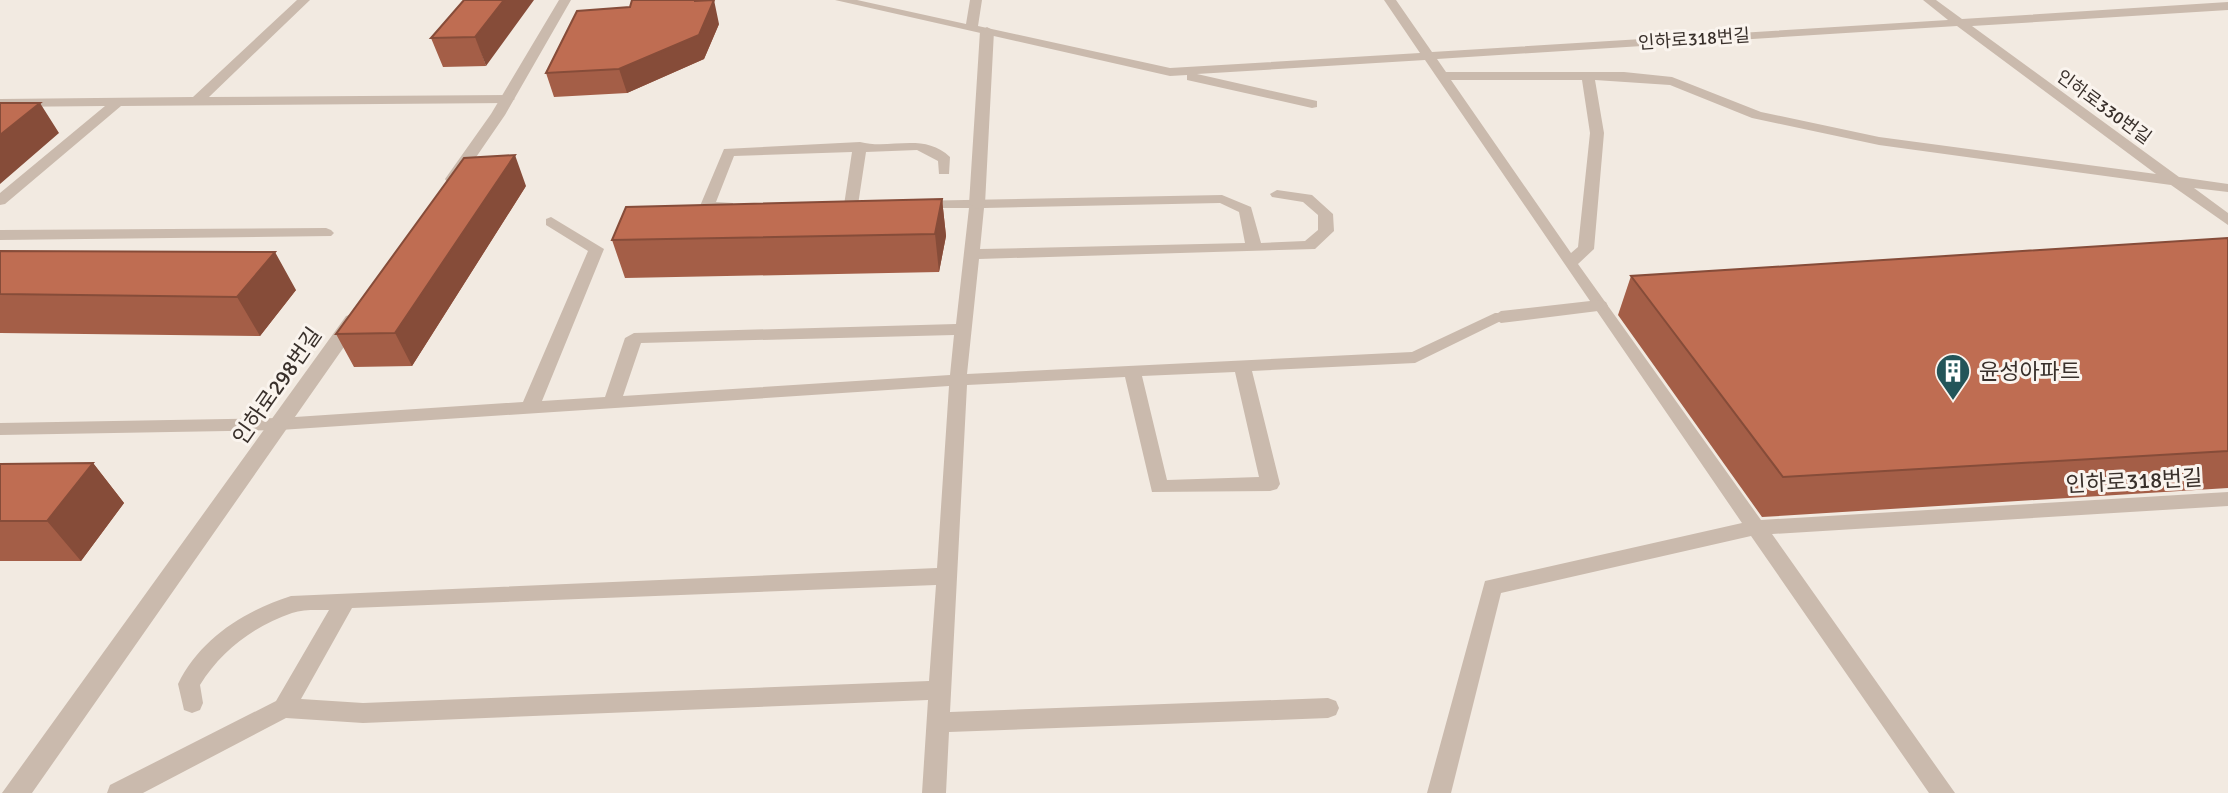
<svg xmlns="http://www.w3.org/2000/svg" width="2228" height="793" viewBox="0 0 2228 793" font-family="Signika,'Noto Sans KR',sans-serif">
  <rect width="100%" height="100%" fill="#f2eae1"/>
  <g fill="none" stroke-linecap="round" stroke-linejoin="round">
    <path fill="#cabaad" fill-rule="evenodd" d="M 297,0 L 310,0 L 209,97 L 508,95 L 515,99 L 508,103 L 121,106 L 5,204 L 0,205 L 0,193 L 105,106 L 0,107 L 0,99 L 193,97 Z
      M 835,0 L 857,0 L 966,24 L 970,0 L 982,0 L 978,26 L 1170,68 L 1420,53 L 1384,0 L 1396,0 L 1432,52 L 1948,20 L 1923,0 L 1936,0 L 1962,19 L 2228,2 L 2228,10 L 1972,26 L 2179,177 L 2228,184 L 2228,192 L 2194,188 L 2228,213 L 2228,225 L 2171,185 L 1879,145 L 1752,118 L 1670,85 L 1595,80 L 1604,133 L 1594,249 L 1578,264 L 1761,520 L 2228,492 L 2228,506 L 1772,534 L 1955,793 L 1929,793 L 1751,536 L 1501,593 L 1451,793 L 1427,793 L 1485,581 L 1742,523 L 1425,60 L 1197,74 L 1317,101 L 1317,107 L 1312,108 L 1187,80 L 1187,75 L 1170,76 ZM 1957,26 L 2156,174 L 1879,137 L 1761,112 L 1672,77 L 1624,72 L 1446,72 L 1437,59 ZM 1451,80 L 1582,80 L 1590,133 L 1578,247 L 1571,253 Z
      M 860,142 C 890,150 924,132 950,157 L 949,174 L 939,174 L 938,161 L 917,150 L 866,152 L 858,205 L 851,209 L 844,205 L 852,152 L 734,156 L 716,202 L 733,203 L 733,209 L 707,210 L 700,206 L 724,149 Z
      M 1277,190 L 1312,195 L 1333,214 L 1334,231 L 1315,249 L 979,259 L 967,374 L 1412,352 L 1495,313 L 1507,313 L 1509,317 L 1415,363 L 1252,371 L 1280,484 L 1277,489 L 1270,491 L 1152,492 L 1125,377 L 967,385 L 950,712 L 1328,698 L 1336,701 L 1339,708 L 1336,715 L 1328,718 L 949,732 L 946,793 L 922,793 L 928,700 L 363,723 L 286,718 L 143,793 L 107,793 L 110,785 L 276,701 L 329,610 C 318,610 303,609 292,613 C 254,626 221,651 200,685 L 203,703 L 200,710 L 192,713 L 184,710 L 178,684 C 200,639 244,611 291,596 L 937,568 L 949,386 L 280,430 L 0,435 L 0,423 L 280,418 L 523,402 L 588,251 L 546,225 L 546,219 L 551,217 L 604,249 L 542,401 L 605,397 L 625,338 L 634,333 L 956,324 L 969,208 L 917,208 L 910,204 L 912,201 L 1222,195 L 1251,207 L 1261,243 L 1305,241 L 1318,230 L 1318,215 L 1303,202 L 1272,197 L 1270,194 ZM 1220,203 L 1239,212 L 1245,243 L 980,249 L 984,208 ZM 954,335 L 950,375 L 623,396 L 641,343 ZM 1235,372 L 1259,477 L 1167,480 L 1142,376 ZM 936,585 L 929,681 L 363,703 L 301,699 L 352,608 Z
      M 326,228 L 331,230 L 334,233 L 331,236 L 0,240 L 0,230 Z"/>
    <path fill="#cabaad" fill-rule="evenodd" d="M 987,27 L 994,31 L 985,204 L 977,209 L 969,204 L 980,31 Z
      M 1599,300 L 1606,302 L 1608,306 L 1606,310 L 1501,323 L 1492,317 L 1501,311 Z"/>
    <path fill="#cabaad" fill-rule="evenodd" d="M 559,0 L 571,0 L 505,115 L 459,182 L 447,182 L 445,179 L 491,114 Z
      M 353,314 L 360,316 L 362,320 L 360,324 L 32,793 L 2,793 L 346,316 Z"/>
  </g>
  <path fill="#a45e47" d="M 464,0 L 486,66 L 443,67 L 431,38 Z
    M 719,24 L 704,59 L 627,93 L 554,97 L 546,73 Z
    M 526,186 L 412,366 L 354,367 L 336,334 Z
    M 942,199 L 946,236 L 939,272 L 625,278 L 612,240 Z
    M 2228,238 L 2228,488 L 1762,517 L 1618,315 L 1631,276 Z
    M 0,251 L 296,290 L 260,336 L 0,333 Z
    M 93,463 L 124,503 L 81,561 L 0,561 L 0,464 Z"/>
  <path fill="#864c39" d="M 504,0 L 534,0 L 486,66 L 475,37 Z
    M 714,0 L 719,24 L 704,59 L 627,93 L 619,69 Z
    M 40,103 L 59,133 L 0,184 L 0,135 Z
    M 515,155 L 526,186 L 412,366 L 395,333 Z
    M 942,199 L 946,236 L 939,272 L 935,234 Z
    M 275,252 L 296,290 L 260,336 L 237,297 Z
    M 93,463 L 124,503 L 81,561 L 47,521 Z"/>
  <path fill="#bf6d52" stroke="#864c39" stroke-width="2" d="M 464,0 L 504,0 L 475,37 L 431,38 Z
    M 632,0 L 695,0 L 695,1 L 714,0 L 699,35 L 619,69 L 546,73 L 577,11 L 630,7 Z
    M 0,103 L 40,103 L 0,135 Z
    M 515,155 L 395,333 L 336,334 L 464,158 Z
    M 942,199 L 935,234 L 612,240 L 626,207 Z
    M 2228,238 L 2228,451 L 1783,477 L 1631,276 Z
    M 0,251 L 275,252 L 237,297 L 0,294 Z
    M 93,463 L 47,521 L 0,521 L 0,464 Z"/>
  <defs>
    <g id="building-pin" transform="scale(1.8)"><path d="M0 17L-7.5 6A9.5 9.5 0 1 1 7.5 6Z" fill="#235559" stroke="#faf4ee"/><path d="M-4-6H4V6H1V3H-1V6H-4ZM-2.5-4.3h1.7v1.8h-1.7ZM.8-4.3h1.7v1.8H.8ZM-2.5-1h1.7V.8h-1.7ZM.8-1h1.7V.8H.8Z" fill="#fff"/></g>
  </defs>
  <g fill-rule="evenodd">
    <use href="#building-pin" x="1953" y="371"/>
  </g>
  <g text-anchor="middle" dominant-baseline="central" stroke-width="6" stroke-linejoin="round" paint-order="stroke">
    <g font-size="18" fill="#39302b" stroke="#faf4ee">
      <text transform="translate(1694 39) rotate(-4)">인하로318번길</text>
      <text transform="translate(2104 107) rotate(36)">인하로330번길</text>
    </g>
    <g font-size="22" fill="#39302b" stroke="#faf4ee" text-anchor="start">
      <text x="1979" y="371">윤성아파트</text>
    </g>
    <g font-size="22" fill="#39302b" stroke="#faf4ee">
      <text transform="translate(277 386) rotate(-55)">인하로298번길</text>
      <text transform="translate(2134 481) rotate(-3)">인하로318번길</text>
    </g>
  </g>
</svg>
